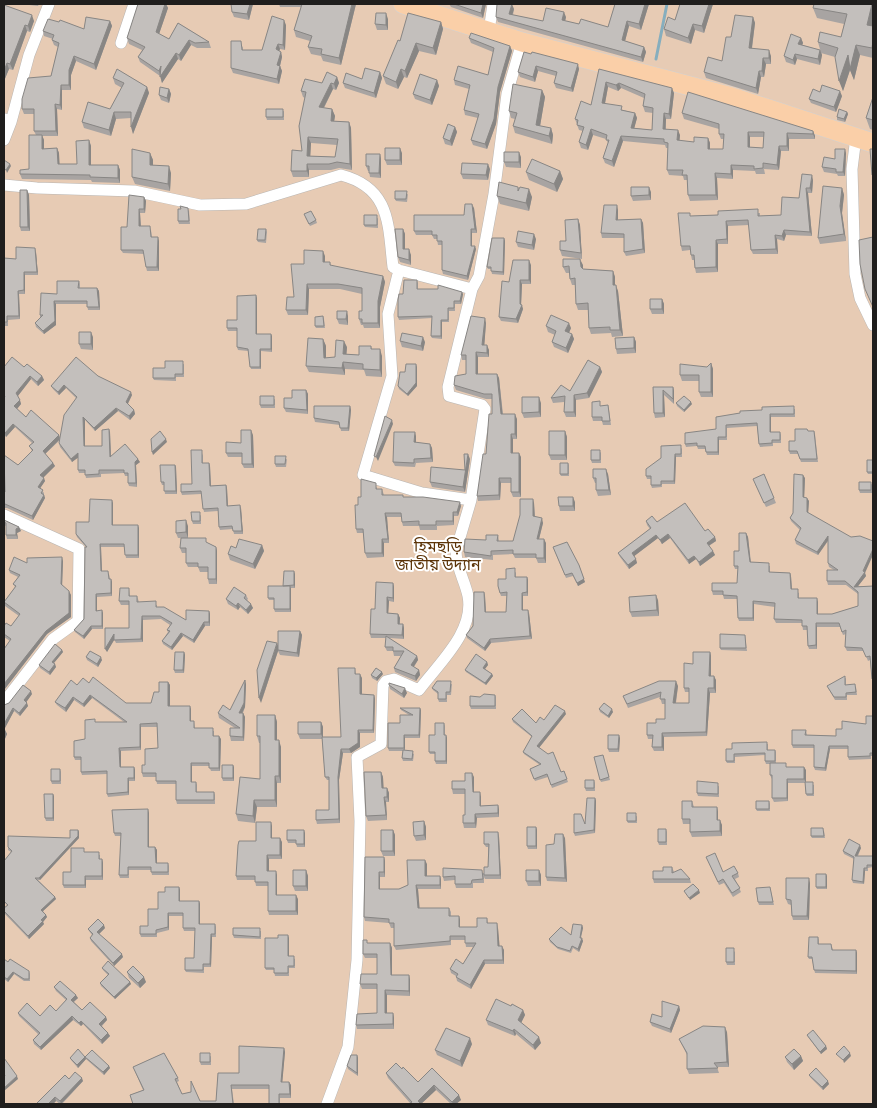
<svg xmlns="http://www.w3.org/2000/svg" width="877" height="1108" viewBox="0 0 877 1108" font-family="Barlow,'Noto Sans Bengali',sans-serif">
  <rect width="100%" height="100%" fill="#faf6f3"/>
  <path fill="#e7cbb4" d="M 4,4 L 873,4 L 873,1104 L 4,1104 Z"/>
  <g fill="none" stroke-linecap="round" stroke-linejoin="round">
    <path stroke="#86aebe" stroke-width="3" d="M 656,59 L 667,4"/>
    <g stroke="#b9b6b3" stroke-width="12">
      <path id="street" d="M 489,31 L 493,4
        M 121,43 L 134,4
        M 11,122 L 29,55 L 49,4
        M 856,137 L 852,169 L 855,274 L 860,298 L 873,325
        M 4,140 L 11,122 L 5,119
        M 4,185 L 37,188 L 134,191 L 200,205 L 246,204 L 341,175 C 391,188 388,225 393,267 L 399,270 L 472,289
        M 399,270 L 388,314 L 392,376 L 363,475 L 422,493 L 471,500
        M 4,515 L 79,549 L 78,621 L 53,639 L 4,702
        M 327,1104 L 348,1047 L 357,960 L 360,821 L 357,757 L 381,744 L 383,685 L 386,681 L 394,679 L 419,690 C 438,664 475,632 468,596 C 465,581 456,567 456,551 L 471,500 L 485,409 L 482,405 L 449,396 L 448,387 L 472,289 L 479,276 L 494,194 L 507,94 L 522,42"/>
    </g>
    <g stroke="#d2d2d2" stroke-width="20">
      <path id="primary" d="M 403,4 L 522,42 L 732,97 L 873,143"/>
    </g>
    <use href="#street" stroke="#fff" stroke-width="11"/>
    <use href="#primary" stroke="#facfa8" stroke-width="19"/>
  </g>
  <path fill="#a8a4a2" fill-rule="evenodd" d="M 21,4 L 39,4 L 38,6 Z
    M 138,4 L 166,4 L 168,8 L 159,34 L 169,39 L 178,23 L 209,42 L 211,48 L 197,48 L 191,45 L 181,61 L 178,59 L 162,83 L 160,76 L 140,62 L 138,57 L 142,50 L 129,44 L 127,38 Z
    M 253,4 L 249,20 L 234,17 L 232,12 Z
    M 279,4 L 356,4 L 341,65 L 323,61 L 321,56 L 311,54 L 308,47 L 310,41 L 296,37 L 294,30 L 301,7 L 280,7 Z
    M 449,4 L 486,4 L 483,18 L 451,7 Z
    M 615,4 L 649,4 L 641,30 L 629,26 L 625,41 L 644,47 L 646,52 L 643,62 L 498,22 L 496,17 L 514,9 L 513,15 L 543,21 L 566,17 L 565,21 L 579,24 L 608,27 Z
    M 680,4 L 713,4 L 704,33 L 695,30 L 691,44 L 666,36 L 664,29 L 675,20 Z
    M 814,4 L 873,4 L 873,58 L 860,55 L 854,80 L 850,70 L 843,91 L 835,57 L 821,53 L 818,42 L 841,37 L 844,24 L 817,18 L 813,8 Z
    M 4,5 L 34,21 L 30,32 L 27,31 L 13,70 L 9,69 L 4,81 Z
    M 753,17 L 755,23 L 752,49 L 771,56 L 771,64 L 766,64 L 764,77 L 761,77 L 758,94 L 706,78 L 704,72 L 722,61 L 731,37 Z
    M 388,19 L 388,30 L 377,30 L 375,24 Z
    M 110,21 L 112,26 L 96,70 L 76,61 L 71,75 L 71,90 L 62,90 L 62,110 L 57,109 L 58,136 L 42,136 L 44,140 L 44,149 L 57,148 L 59,153 L 59,164 L 77,164 L 89,140 L 91,146 L 91,165 L 118,165 L 120,170 L 120,183 L 92,182 L 91,180 L 22,179 L 20,174 L 29,169 L 36,135 L 34,131 L 34,114 L 24,114 L 22,109 L 51,76 L 58,47 L 54,45 L 52,40 L 53,39 L 44,36 L 43,31 L 84,29 Z
    M 441,22 L 443,29 L 436,55 L 419,51 L 407,78 L 404,77 L 398,89 L 386,84 L 383,76 L 400,41 Z
    M 286,25 L 285,50 L 280,49 L 279,51 L 281,52 L 282,57 L 280,66 L 282,71 L 279,84 L 233,73 L 231,68 L 243,46 L 243,50 L 262,50 Z
    M 469,38 L 510,46 L 512,51 L 500,92 L 496,124 L 487,149 L 473,145 L 471,140 L 478,118 L 465,115 L 464,110 L 469,89 L 455,85 L 454,80 L 488,75 L 493,52 L 471,43 Z
    M 801,38 L 803,43 L 802,45 L 820,50 L 822,55 L 820,65 L 797,59 L 795,65 L 786,62 L 784,56 Z
    M 524,52 L 579,69 L 573,92 L 556,88 L 554,83 L 556,76 L 538,71 L 535,82 L 520,77 L 518,72 Z
    M 599,69 L 674,93 L 671,119 L 666,119 L 666,129 L 680,135 L 679,141 L 694,142 L 708,138 L 710,143 L 710,149 L 723,149 L 724,139 L 721,139 L 719,134 L 719,129 L 684,119 L 682,113 L 813,131 L 815,136 L 815,139 L 789,139 L 789,151 L 781,151 L 779,170 L 764,169 L 765,174 L 756,174 L 755,171 L 733,170 L 733,179 L 717,178 L 718,200 L 690,201 L 688,195 L 687,180 L 684,180 L 683,176 L 669,175 L 667,170 L 668,148 L 666,148 L 665,145 L 623,141 L 614,167 L 605,163 L 603,158 L 608,143 L 606,139 L 593,135 L 588,150 L 581,148 L 579,142 L 583,131 L 579,130 L 575,119 L 591,105 ZM 608,87 L 618,91 L 621,88 L 644,98 L 643,106 L 645,112 L 653,113 L 652,130 L 634,128 L 637,118 L 635,113 L 623,110 L 605,104 ZM 750,137 L 764,137 L 763,148 L 750,147 Z
    M 380,72 L 382,78 L 376,98 L 345,88 L 343,83 L 362,79 Z
    M 337,77 L 339,83 L 336,90 L 333,89 L 324,108 L 332,109 L 335,116 L 334,121 L 349,122 L 351,128 L 352,170 L 339,168 L 331,170 L 309,170 L 309,177 L 293,177 L 291,171 L 302,151 L 305,98 L 303,97 L 301,91 ZM 311,143 L 337,145 L 335,157 L 310,156 Z
    M 113,78 L 147,87 L 149,93 L 133,134 L 131,118 L 116,119 L 111,136 L 84,128 L 82,122 L 110,109 L 122,88 L 115,84 Z
    M 437,80 L 439,86 L 432,105 L 415,99 L 413,94 Z
    M 169,89 L 171,94 L 169,103 L 161,100 L 159,95 Z
    M 542,90 L 545,97 L 540,126 L 551,128 L 553,135 L 552,144 L 515,133 L 513,126 L 515,119 L 511,118 L 509,111 Z
    M 820,92 L 842,96 L 836,112 L 811,103 L 809,99 Z
    M 873,97 L 873,130 L 870,129 L 866,118 Z
    M 284,111 L 284,120 L 267,120 L 266,117 Z
    M 847,112 L 848,114 L 845,122 L 837,120 L 837,117 Z
    M 455,127 L 457,132 L 452,146 L 445,144 L 443,138 Z
    M 150,153 L 153,160 L 153,165 L 171,173 L 170,191 L 135,184 L 132,177 Z
    M 402,153 L 402,165 L 387,165 L 385,160 Z
    M 846,153 L 845,176 L 838,176 L 837,174 L 824,172 L 822,167 L 835,159 Z
    M 380,154 L 381,159 L 381,178 L 370,177 L 369,171 L 368,171 L 366,166 Z
    M 521,157 L 521,168 L 506,167 L 504,162 Z
    M 490,169 L 488,180 L 463,179 L 461,174 Z
    M 560,171 L 563,179 L 557,192 L 529,180 L 526,172 Z
    M 813,180 L 812,193 L 808,193 L 812,236 L 786,235 L 784,241 L 777,239 L 778,254 L 753,254 L 751,250 L 749,225 L 728,226 L 728,244 L 718,244 L 718,272 L 696,273 L 695,268 L 694,260 L 692,260 L 690,250 L 682,251 L 681,246 L 691,216 L 760,213 L 760,216 L 781,215 L 799,198 Z
    M 518,187 L 519,189 L 532,197 L 529,211 L 500,204 L 497,196 Z
    M 842,188 L 844,195 L 842,213 L 846,241 L 820,244 L 818,238 Z
    M 27,190 L 29,195 L 30,231 L 21,231 L 20,227 Z
    M 651,192 L 651,200 L 633,201 L 631,196 Z
    M 408,194 L 407,202 L 396,201 L 395,199 Z
    M 144,197 L 146,201 L 145,213 L 140,213 L 141,226 L 151,230 L 152,237 L 159,241 L 159,271 L 147,271 L 146,267 L 144,254 L 123,253 L 121,250 L 127,227 Z
    M 474,208 L 477,233 L 472,233 L 472,246 L 476,249 L 468,280 L 443,274 L 442,270 L 442,245 L 438,245 L 437,239 L 434,239 L 432,235 L 416,235 L 414,231 L 464,215 Z
    M 189,210 L 190,224 L 179,224 L 178,221 Z
    M 618,210 L 618,220 L 641,219 L 643,223 L 645,253 L 626,256 L 624,252 L 624,238 L 602,238 L 601,233 Z
    M 305,217 L 316,220 L 317,223 L 310,226 Z
    M 378,218 L 378,228 L 365,227 L 364,225 Z
    M 578,219 L 580,225 L 582,259 L 562,256 L 560,250 Z
    M 266,229 L 267,232 L 266,243 L 258,242 L 257,240 Z
    M 403,229 L 405,234 L 405,249 L 411,255 L 411,265 L 400,262 L 398,257 Z
    M 504,238 L 505,241 L 504,275 L 492,274 L 491,269 L 488,269 L 487,267 Z
    M 536,239 L 534,250 L 518,247 L 516,242 Z
    M 36,252 L 38,275 L 25,275 L 25,294 L 19,294 L 20,319 L 8,320 L 8,326 L 4,326 L 4,258 L 16,259 Z
    M 325,256 L 325,262 L 330,262 L 331,266 L 383,276 L 385,282 L 380,307 L 380,328 L 364,328 L 363,325 L 361,325 L 359,319 L 362,311 L 362,294 L 340,289 L 309,289 L 308,315 L 288,315 L 286,310 L 294,297 L 304,264 Z
    M 531,265 L 531,284 L 522,284 L 521,305 L 523,309 L 518,323 L 501,321 L 499,317 L 509,282 Z
    M 583,265 L 583,269 L 613,271 L 615,277 L 615,285 L 618,291 L 623,336 L 612,337 L 611,333 L 591,334 L 589,328 L 588,310 L 578,310 L 576,304 L 575,285 L 572,285 L 570,279 L 569,273 L 566,273 L 563,267 Z
    M 417,280 L 418,283 L 418,289 L 463,294 L 461,304 L 455,304 L 455,311 L 449,311 L 449,322 L 442,322 L 442,339 L 432,338 L 431,336 L 432,318 L 399,320 L 398,317 L 403,294 Z
    M 79,281 L 80,284 L 80,288 L 97,288 L 99,291 L 100,310 L 88,310 L 87,304 L 56,304 L 56,325 L 44,334 L 36,327 L 35,323 L 40,318 L 40,315 L 57,294 Z
    M 257,298 L 257,334 L 272,336 L 272,352 L 261,351 L 261,369 L 251,369 L 248,351 L 238,350 L 237,347 L 237,331 L 228,331 L 227,328 L 237,320 Z
    M 662,299 L 664,304 L 664,314 L 652,314 L 650,309 Z
    M 323,316 L 324,319 L 325,328 L 316,328 L 315,326 Z
    M 348,316 L 348,325 L 339,324 L 337,319 Z
    M 486,323 L 484,345 L 489,350 L 489,357 L 478,357 L 478,374 L 497,374 L 499,378 L 503,414 L 517,419 L 517,439 L 513,439 L 513,453 L 521,457 L 521,497 L 513,497 L 511,492 L 511,483 L 501,483 L 500,500 L 478,501 L 477,496 L 486,454 L 492,414 L 492,399 L 486,399 L 456,390 L 454,385 L 466,374 L 466,360 L 462,360 L 461,355 Z
    M 546,326 L 571,328 L 569,333 L 572,334 L 574,339 L 568,353 L 554,347 L 552,342 L 555,335 L 548,332 Z
    M 93,337 L 93,350 L 81,349 L 79,344 Z
    M 634,337 L 636,342 L 636,353 L 617,354 L 616,349 Z
    M 323,339 L 326,346 L 326,358 L 335,357 L 347,347 L 346,354 L 359,355 L 371,346 L 372,349 L 382,356 L 382,377 L 366,376 L 364,370 L 345,369 L 345,375 L 309,372 L 306,366 Z
    M 400,341 L 425,342 L 423,351 L 402,347 Z
    M 711,363 L 713,369 L 713,397 L 701,397 L 699,392 L 699,381 L 682,381 L 680,375 L 707,367 Z
    M 184,364 L 184,377 L 176,377 L 176,381 L 154,380 L 153,378 L 165,368 Z
    M 4,367 L 24,367 L 42,376 L 44,380 L 38,386 L 31,379 L 18,396 L 21,404 L 17,409 L 26,417 L 59,435 L 60,438 L 76,398 L 66,388 L 59,395 L 53,389 L 51,386 L 98,376 L 132,395 L 128,404 L 134,410 L 135,414 L 130,420 L 118,411 L 95,431 L 85,420 L 85,446 L 102,446 L 110,432 L 111,456 L 140,462 L 136,465 L 137,487 L 129,486 L 128,483 L 128,476 L 125,476 L 124,473 L 101,474 L 101,477 L 86,478 L 85,473 L 79,473 L 78,470 L 78,457 L 72,462 L 60,447 L 59,443 L 60,440 L 45,454 L 53,463 L 55,466 L 43,477 L 45,481 L 40,488 L 44,493 L 44,495 L 45,498 L 33,520 L 7,508 L 4,508 L 4,491 L 5,492 L 5,473 L 4,473 L 4,455 L 18,465 L 32,451 L 29,446 L 32,443 L 15,427 L 6,437 L 4,434 Z
    M 417,367 L 417,386 L 408,396 L 399,389 L 398,386 L 405,372 Z
    M 600,367 L 602,372 L 589,398 L 576,400 L 576,417 L 566,417 L 564,412 L 564,402 L 553,403 L 551,398 L 570,391 Z
    M 653,387 L 673,387 L 674,391 L 674,404 L 664,395 L 665,417 L 655,418 L 654,413 Z
    M 306,390 L 308,394 L 308,414 L 286,412 L 284,408 L 292,398 Z
    M 275,399 L 275,408 L 261,408 L 260,405 Z
    M 541,403 L 541,417 L 524,418 L 522,413 Z
    M 676,403 L 692,404 L 684,412 L 677,406 Z
    M 608,405 L 609,410 L 611,425 L 603,425 L 602,421 L 593,421 L 592,417 L 601,406 Z
    M 350,406 L 351,410 L 349,431 L 341,431 L 340,425 L 315,422 L 314,418 Z
    M 795,409 L 795,417 L 771,417 L 771,432 L 780,432 L 781,435 L 781,443 L 773,443 L 773,446 L 760,447 L 759,444 L 757,426 L 727,428 L 727,440 L 719,440 L 719,455 L 707,455 L 705,449 L 698,449 L 697,446 L 686,447 L 685,444 L 716,429 L 716,417 Z
    M 807,429 L 808,431 L 814,431 L 815,434 L 818,462 L 801,462 L 798,454 L 790,454 L 789,451 L 795,441 Z
    M 565,431 L 567,437 L 567,460 L 551,460 L 549,455 Z
    M 253,435 L 254,468 L 244,468 L 242,464 L 242,457 L 228,457 L 226,453 Z
    M 416,436 L 416,443 L 430,444 L 432,448 L 433,462 L 416,463 L 415,467 L 395,466 L 393,462 Z
    M 682,448 L 682,457 L 676,457 L 675,484 L 662,484 L 662,487 L 652,488 L 651,485 L 651,479 L 647,479 L 646,476 Z
    M 601,452 L 601,463 L 592,463 L 591,460 Z
    M 203,453 L 203,463 L 209,463 L 210,466 L 211,486 L 226,485 L 227,488 L 228,506 L 241,508 L 243,534 L 234,534 L 233,529 L 220,530 L 219,527 L 218,511 L 204,512 L 201,494 L 182,495 L 181,492 L 192,484 Z
    M 287,459 L 286,467 L 276,467 L 275,464 Z
    M 470,459 L 465,492 L 432,487 L 430,482 L 465,470 Z
    M 873,460 L 873,474 L 868,474 L 867,472 Z
    M 568,463 L 569,465 L 569,476 L 561,476 L 560,474 Z
    M 175,465 L 176,467 L 177,494 L 165,494 L 164,485 L 162,485 L 161,482 Z
    M 608,474 L 611,495 L 598,496 L 596,490 L 596,483 L 595,483 L 593,478 Z
    M 764,474 L 776,503 L 766,507 L 755,484 Z
    M 805,478 L 804,497 L 809,501 L 808,512 L 865,573 L 866,576 L 858,586 L 873,586 L 873,682 L 872,679 L 870,660 L 868,661 L 864,651 L 847,651 L 845,647 L 846,634 L 843,635 L 840,627 L 817,627 L 817,649 L 809,649 L 808,646 L 807,630 L 803,630 L 802,623 L 776,623 L 774,619 L 775,607 L 754,604 L 754,621 L 739,621 L 738,618 L 737,599 L 724,599 L 723,595 L 713,595 L 712,591 L 737,583 L 738,569 L 735,569 L 734,566 L 746,533 L 748,537 L 751,562 L 770,566 L 770,572 L 790,573 L 791,576 L 792,589 L 799,593 L 799,598 L 818,602 L 818,614 L 832,614 L 858,606 L 858,594 L 846,585 L 828,585 L 827,581 L 834,570 L 829,567 L 828,563 L 828,541 L 818,555 L 796,544 L 795,540 L 800,530 L 791,521 L 790,518 L 793,513 Z
    M 872,484 L 872,493 L 860,493 L 859,490 Z
    M 377,487 L 377,489 L 382,489 L 384,495 L 403,497 L 461,506 L 458,516 L 454,516 L 454,525 L 437,526 L 437,530 L 420,530 L 419,526 L 403,526 L 402,522 L 402,517 L 387,517 L 389,543 L 384,543 L 384,557 L 367,558 L 365,553 L 363,533 L 357,533 L 356,529 L 358,505 L 361,497 Z
    M 575,502 L 575,511 L 560,511 L 559,506 Z
    M 113,503 L 113,525 L 139,528 L 139,558 L 126,558 L 124,547 L 101,547 L 102,571 L 109,574 L 110,579 L 111,579 L 112,582 L 112,596 L 97,597 L 97,611 L 103,613 L 103,629 L 92,629 L 84,639 L 75,632 L 74,630 L 84,619 L 86,547 L 77,537 L 76,534 L 89,522 Z
    M 534,503 L 535,517 L 543,523 L 539,539 L 546,543 L 546,563 L 538,563 L 536,558 L 515,558 L 513,554 L 493,555 L 493,560 L 465,557 L 464,552 L 486,540 L 498,535 L 499,541 L 513,541 Z
    M 201,515 L 201,524 L 193,524 L 192,521 Z
    M 4,520 L 19,527 L 21,531 L 17,533 L 18,539 L 7,539 L 6,535 L 6,526 L 4,525 Z
    M 646,521 L 657,522 L 705,531 L 715,537 L 716,541 L 709,546 L 715,555 L 700,566 L 696,559 L 689,564 L 670,538 L 662,544 L 658,538 L 634,556 L 637,563 L 629,569 L 620,557 L 618,553 L 650,529 L 647,525 Z
    M 188,526 L 188,538 L 178,538 L 176,533 Z
    M 208,543 L 216,547 L 217,551 L 217,584 L 209,584 L 208,579 L 208,572 L 200,572 L 198,567 L 188,567 L 186,563 L 186,553 L 182,553 L 180,548 Z
    M 262,545 L 264,551 L 255,569 L 230,560 L 228,554 L 236,548 Z
    M 553,547 L 585,582 L 578,586 L 573,576 L 566,578 Z
    M 63,561 L 62,585 L 71,595 L 71,617 L 47,634 L 4,690 L 4,649 L 10,641 L 4,637 L 4,626 L 11,626 L 19,616 L 5,606 L 4,602 L 15,587 L 13,584 L 18,577 L 10,573 L 9,570 L 27,563 Z
    M 516,572 L 516,577 L 527,577 L 528,580 L 528,596 L 523,596 L 523,610 L 529,613 L 532,639 L 491,643 L 485,651 L 467,638 L 466,635 L 473,626 L 484,592 L 485,596 L 486,612 L 506,612 L 507,596 L 501,596 L 500,593 L 506,579 Z
    M 295,574 L 295,588 L 291,588 L 291,612 L 275,612 L 274,609 L 274,600 L 269,600 L 268,598 L 284,586 Z
    M 393,583 L 394,587 L 394,602 L 389,601 L 388,613 L 398,614 L 400,618 L 400,624 L 403,624 L 404,628 L 404,639 L 389,638 L 417,656 L 418,660 L 414,667 L 419,670 L 420,675 L 416,681 L 395,672 L 394,668 L 401,656 L 394,656 L 393,651 L 387,651 L 385,647 L 386,638 L 371,638 L 370,634 L 375,609 Z
    M 129,588 L 130,596 L 137,596 L 139,602 L 157,605 L 157,607 L 186,620 L 209,611 L 210,614 L 210,626 L 205,626 L 194,643 L 183,636 L 172,650 L 163,644 L 162,641 L 168,632 L 167,630 L 170,625 L 161,619 L 143,620 L 143,642 L 116,643 L 114,639 L 107,652 L 105,628 L 129,628 L 129,605 L 121,605 L 119,601 Z
    M 246,595 L 248,599 L 247,600 L 253,608 L 248,614 L 240,607 L 238,610 L 228,604 L 226,599 Z
    M 658,600 L 659,616 L 632,617 L 630,612 Z
    M 300,631 L 302,635 L 299,657 L 280,655 L 278,651 L 261,703 L 278,646 Z
    M 745,635 L 747,651 L 721,650 L 720,648 Z
    M 62,650 L 63,652 L 54,663 L 56,667 L 50,675 L 40,668 L 39,665 Z
    M 184,652 L 185,655 L 184,673 L 175,673 L 174,670 Z
    M 710,652 L 711,656 L 711,676 L 716,680 L 716,693 L 710,693 L 707,736 L 664,737 L 664,751 L 654,751 L 652,747 L 653,739 L 648,739 L 647,735 L 656,723 L 665,719 L 665,704 L 662,704 L 660,697 L 628,708 L 623,696 L 678,686 L 676,703 L 689,703 L 689,692 L 685,692 L 684,688 Z
    M 86,657 L 102,660 L 98,667 L 87,660 Z
    M 487,662 L 488,665 L 485,669 L 492,674 L 493,676 L 486,685 L 466,672 L 465,670 Z
    M 355,668 L 356,674 L 362,678 L 362,694 L 374,695 L 375,699 L 374,733 L 360,733 L 360,747 L 351,753 L 343,753 L 339,780 L 340,823 L 317,824 L 316,820 L 329,810 L 329,780 L 327,780 L 325,777 L 322,739 L 300,739 L 298,734 L 321,722 L 323,727 L 323,737 L 341,737 Z
    M 383,674 L 377,681 L 372,678 L 371,675 Z
    M 846,678 L 846,685 L 856,687 L 857,695 L 847,695 L 847,700 L 835,700 L 827,686 Z
    M 168,682 L 170,685 L 170,706 L 191,709 L 191,721 L 194,721 L 195,728 L 214,731 L 214,736 L 221,739 L 220,771 L 211,771 L 209,766 L 192,766 L 192,782 L 196,782 L 197,785 L 197,792 L 214,792 L 215,795 L 215,804 L 177,804 L 176,800 L 176,784 L 157,784 L 156,777 L 143,777 L 142,773 L 145,765 L 158,748 L 157,727 L 141,727 L 141,750 L 121,751 L 121,767 L 134,767 L 135,770 L 135,781 L 129,781 L 129,795 L 108,797 L 107,794 L 107,774 L 82,775 L 81,772 L 81,760 L 75,760 L 74,757 L 96,722 L 124,722 L 92,698 L 84,707 L 74,700 L 66,712 L 57,705 L 55,702 L 77,685 L 89,683 L 126,703 L 151,703 L 159,692 Z
    M 246,684 L 245,707 L 243,713 L 245,717 L 244,741 L 231,741 L 230,736 L 235,728 L 219,718 L 218,713 L 230,710 Z
    M 452,684 L 451,695 L 447,695 L 447,702 L 439,702 L 438,699 L 438,694 L 433,690 L 432,688 Z
    M 389,685 L 407,693 L 404,698 L 390,689 Z
    M 32,694 L 26,702 L 28,706 L 20,716 L 14,711 L 4,729 L 5,730 L 7,734 L 4,741 L 4,705 Z
    M 495,695 L 496,697 L 496,709 L 471,709 L 470,706 Z
    M 400,708 L 421,710 L 420,738 L 405,738 L 405,750 L 414,754 L 413,761 L 403,761 L 402,758 L 403,751 L 389,751 L 388,748 L 400,723 L 409,715 L 401,710 Z
    M 599,709 L 613,712 L 609,718 L 600,712 Z
    M 566,714 L 539,748 L 561,772 L 564,771 L 568,782 L 552,788 L 548,777 L 535,781 L 530,769 L 540,765 L 524,754 L 523,752 L 532,737 L 513,722 L 512,719 L 536,723 Z
    M 275,715 L 277,722 L 277,740 L 281,747 L 281,783 L 277,783 L 277,807 L 257,807 L 255,823 L 238,821 L 236,814 L 260,779 L 260,743 L 259,743 L 257,736 Z
    M 873,716 L 873,756 L 871,756 L 871,759 L 849,760 L 848,757 L 848,749 L 830,749 L 826,771 L 815,770 L 814,767 L 814,748 L 793,748 L 792,745 L 806,730 L 807,735 L 836,736 L 842,729 L 866,724 Z
    M 444,723 L 445,726 L 445,735 L 446,735 L 447,738 L 447,764 L 436,764 L 435,761 L 435,754 L 430,754 L 429,752 L 435,735 Z
    M 620,738 L 619,752 L 609,752 L 608,749 Z
    M 768,744 L 768,750 L 775,750 L 776,752 L 776,763 L 787,767 L 806,770 L 806,782 L 814,785 L 814,796 L 807,796 L 806,794 L 805,783 L 788,783 L 788,801 L 774,802 L 772,798 L 772,779 L 770,775 L 770,764 L 766,764 L 765,761 L 765,755 L 735,757 L 735,763 L 727,763 L 726,761 L 732,749 Z
    M 603,755 L 610,780 L 601,782 L 594,757 Z
    M 234,767 L 234,781 L 223,781 L 222,778 Z
    M 60,769 L 61,772 L 61,784 L 52,784 L 51,781 Z
    M 381,772 L 383,777 L 383,788 L 387,788 L 389,793 L 389,802 L 386,802 L 387,820 L 368,821 L 366,816 Z
    M 474,777 L 474,792 L 481,797 L 481,806 L 498,805 L 499,810 L 499,817 L 477,818 L 476,828 L 464,828 L 463,823 L 465,815 L 465,794 L 453,794 L 452,789 L 465,781 Z
    M 594,780 L 595,783 L 595,791 L 586,791 L 585,788 Z
    M 719,786 L 719,797 L 698,796 L 697,793 Z
    M 54,796 L 54,821 L 46,821 L 45,818 Z
    M 595,798 L 596,801 L 595,833 L 575,836 L 574,833 L 585,824 Z
    M 692,801 L 694,807 L 717,807 L 718,812 L 718,820 L 722,825 L 722,836 L 692,837 L 690,832 L 690,824 L 683,824 L 682,819 Z
    M 769,801 L 770,804 L 770,811 L 757,811 L 756,809 Z
    M 149,813 L 149,847 L 155,847 L 157,850 L 157,863 L 168,863 L 169,866 L 169,875 L 152,875 L 151,870 L 129,870 L 129,878 L 120,878 L 119,875 L 121,836 L 115,836 L 114,833 Z
    M 637,816 L 637,823 L 628,823 L 627,821 Z
    M 424,821 L 426,827 L 426,840 L 416,841 L 414,836 Z
    M 272,826 L 272,838 L 282,842 L 282,859 L 269,859 L 269,871 L 277,875 L 277,895 L 298,899 L 298,915 L 269,915 L 268,911 L 268,886 L 256,886 L 255,880 L 237,880 L 236,876 L 256,841 Z
    M 536,827 L 537,830 L 537,849 L 528,849 L 527,846 Z
    M 666,829 L 667,832 L 667,845 L 659,845 L 658,842 Z
    M 78,830 L 79,832 L 79,838 L 40,880 L 38,880 L 55,897 L 56,899 L 43,911 L 46,915 L 47,917 L 43,922 L 44,924 L 29,939 L 4,913 L 4,908 L 7,905 L 4,902 L 4,861 L 11,852 L 8,850 L 8,847 L 70,838 Z
    M 393,830 L 395,835 L 395,856 L 383,856 L 381,851 Z
    M 824,831 L 825,838 L 812,838 L 811,836 Z
    M 305,833 L 305,847 L 297,847 L 296,843 L 288,843 L 287,840 Z
    M 499,836 L 501,879 L 485,879 L 484,877 L 484,883 L 473,883 L 473,888 L 456,888 L 455,884 L 455,880 L 444,881 L 443,877 L 484,873 L 488,867 L 488,847 L 486,847 L 484,844 Z
    M 565,838 L 567,882 L 547,881 L 546,877 L 554,844 Z
    M 861,848 L 858,856 L 873,856 L 873,867 L 868,868 L 868,871 L 865,871 L 864,884 L 853,883 L 852,880 L 854,859 L 844,854 L 843,851 Z
    M 86,852 L 100,855 L 100,859 L 102,859 L 103,863 L 103,880 L 86,880 L 86,888 L 64,888 L 63,885 Z
    M 384,857 L 385,861 L 385,877 L 380,877 L 380,889 L 399,889 L 408,885 L 427,864 L 427,876 L 440,876 L 441,880 L 441,889 L 418,889 L 419,908 L 449,908 L 451,912 L 451,916 L 459,916 L 460,920 L 460,927 L 477,927 L 487,918 L 488,923 L 498,928 L 499,946 L 504,950 L 504,964 L 485,964 L 471,989 L 457,981 L 456,976 L 451,973 L 450,969 L 463,964 L 473,947 L 466,947 L 465,940 L 451,940 L 451,945 L 396,950 L 394,946 L 394,928 L 391,928 L 389,923 L 365,921 L 364,917 Z
    M 706,857 L 723,872 L 738,873 L 739,877 L 735,879 L 741,892 L 733,897 L 724,883 L 719,885 Z
    M 672,867 L 674,872 L 690,879 L 691,883 L 654,883 L 653,879 L 663,871 Z
    M 306,870 L 308,876 L 308,891 L 295,891 L 293,886 Z
    M 539,870 L 541,875 L 541,886 L 528,886 L 526,881 Z
    M 827,876 L 827,889 L 817,889 L 816,887 Z
    M 810,883 L 809,920 L 793,920 L 792,916 L 791,905 L 788,904 L 786,899 Z
    M 179,887 L 180,890 L 180,901 L 199,901 L 200,904 L 200,924 L 215,924 L 216,927 L 216,937 L 212,937 L 211,967 L 204,967 L 204,973 L 186,972 L 185,970 L 194,958 L 195,931 L 184,931 L 183,928 L 183,916 L 169,916 L 169,930 L 157,933 L 157,937 L 141,937 L 140,934 L 148,926 L 158,909 L 165,892 Z
    M 770,887 L 774,905 L 759,905 L 758,902 Z
    M 582,925 L 583,928 L 581,938 L 583,941 L 579,952 L 573,948 L 571,953 L 558,949 L 550,942 L 549,939 L 571,935 Z
    M 105,928 L 99,934 L 123,957 L 114,966 L 91,941 L 90,938 L 92,935 L 89,931 L 88,929 Z
    M 261,931 L 261,939 L 234,938 L 233,935 Z
    M 818,937 L 819,940 L 819,944 L 831,944 L 833,950 L 856,950 L 857,953 L 857,974 L 815,973 L 812,959 L 809,959 L 808,957 Z
    M 289,938 L 289,956 L 295,959 L 295,968 L 289,968 L 289,976 L 275,976 L 274,970 L 266,970 L 265,968 Z
    M 368,943 L 390,943 L 392,948 L 392,975 L 409,975 L 410,980 L 410,996 L 387,995 L 387,1013 L 393,1013 L 394,1018 L 394,1029 L 357,1029 L 356,1025 L 377,1013 L 377,989 L 362,989 L 360,984 L 377,974 L 377,958 L 365,958 L 363,954 Z
    M 735,951 L 735,965 L 727,965 L 726,962 Z
    M 4,959 L 8,962 L 29,971 L 30,974 L 30,981 L 24,981 L 14,974 L 8,982 L 4,979 Z
    M 102,968 L 130,982 L 131,984 L 115,999 L 101,986 L 100,983 L 108,975 L 103,970 Z
    M 127,972 L 146,982 L 140,988 L 129,978 Z
    M 54,987 L 78,998 L 74,1002 L 82,1010 L 106,1017 L 107,1020 L 102,1026 L 110,1036 L 102,1044 L 83,1024 L 81,1026 L 73,1020 L 41,1050 L 34,1044 L 33,1040 L 38,1034 L 19,1016 L 18,1013 L 40,1016 L 56,1011 L 66,1000 L 56,991 Z
    M 511,1006 L 523,1010 L 525,1015 L 521,1023 L 541,1043 L 535,1050 L 516,1034 L 515,1036 L 488,1025 L 486,1020 Z
    M 679,1006 L 680,1010 L 671,1033 L 652,1026 L 650,1022 L 662,1017 Z
    M 727,1032 L 729,1067 L 717,1067 L 719,1073 L 689,1074 L 687,1069 L 687,1055 L 679,1039 Z
    M 807,1035 L 826,1046 L 827,1049 L 821,1054 L 808,1037 Z
    M 472,1044 L 462,1067 L 437,1055 L 435,1050 Z
    M 239,1046 L 284,1048 L 285,1052 L 282,1082 L 289,1082 L 291,1085 L 291,1098 L 280,1098 L 280,1104 L 269,1104 L 269,1089 L 232,1089 L 234,1104 L 133,1104 L 130,1095 L 143,1090 L 133,1067 L 164,1053 L 178,1078 L 179,1081 L 177,1082 L 182,1094 L 191,1092 L 191,1081 L 200,1101 L 216,1101 L 218,1073 L 239,1073 Z
    M 357,1055 L 358,1058 L 358,1076 L 348,1069 L 347,1066 Z
    M 211,1056 L 211,1065 L 201,1065 L 200,1062 Z
    M 801,1056 L 803,1061 L 794,1070 L 787,1062 L 785,1057 Z
    M 85,1057 L 109,1066 L 110,1068 L 104,1075 L 86,1059 L 78,1068 L 71,1060 L 70,1058 Z
    M 432,1068 L 461,1100 L 456,1104 L 451,1104 L 436,1090 L 421,1104 L 410,1103 L 388,1078 L 386,1073 L 402,1069 L 418,1082 Z
    M 809,1075 L 829,1084 L 823,1090 L 810,1077 Z
    M 69,1079 L 83,1081 L 62,1104 L 60,1104 L 56,1101 L 53,1104 L 38,1104 Z"/>
  <path fill="#888684" d="M 165,4 L 166,4 L 168,8 L 158,37 L 156,32 Z
    M 250,4 L 253,4 L 249,20 L 247,14 Z
    M 352,4 L 356,4 L 341,65 L 339,58 Z
    M 483,4 L 486,4 L 483,18 L 481,13 Z
    M 512,4 L 514,9 L 511,19 L 509,14 Z
    M 645,4 L 649,4 L 641,30 L 639,24 Z
    M 709,4 L 713,4 L 704,33 L 702,26 Z
    M 872,4 L 873,5 L 873,25 L 871,35 L 867,25 Z
    M 564,12 L 566,17 L 564,26 L 562,20 Z
    M 386,13 L 388,19 L 388,30 L 386,25 Z
    M 32,15 L 34,21 L 30,32 L 28,26 Z
    M 753,17 L 755,23 L 751,54 L 749,48 Z
    M 284,20 L 286,25 L 285,50 L 283,45 Z
    M 110,21 L 112,26 L 96,70 L 94,64 Z
    M 627,21 L 629,26 L 624,45 L 622,40 Z
    M 441,22 L 443,29 L 436,55 L 433,48 Z
    M 693,24 L 695,30 L 691,44 L 688,38 Z
    M 25,25 L 27,31 L 13,70 L 10,64 Z
    M 801,38 L 803,43 L 800,50 L 798,44 Z
    M 189,40 L 191,45 L 181,61 L 179,55 Z
    M 416,43 L 419,51 L 407,78 L 405,71 Z
    M 278,44 L 280,49 L 278,54 L 276,49 Z
    M 856,45 L 860,55 L 854,80 L 850,70 L 843,91 L 839,81 L 848,55 Z
    M 510,46 L 512,51 L 500,92 L 496,124 L 487,149 L 485,144 L 498,87 Z
    M 644,47 L 646,52 L 643,62 L 641,57 Z
    M 769,50 L 771,56 L 771,64 L 769,58 Z
    M 820,50 L 822,55 L 820,65 L 818,59 Z
    M 281,52 L 282,57 L 279,70 L 277,65 Z
    M 176,53 L 178,59 L 162,83 L 159,71 L 161,66 Z
    M 795,54 L 797,59 L 795,65 L 793,60 Z
    M 74,56 L 76,61 L 71,75 L 71,90 L 69,85 L 69,70 Z
    M 763,58 L 766,64 L 764,77 L 762,71 Z
    M 7,63 L 9,69 L 4,81 L 4,71 Z
    M 578,64 L 579,69 L 573,92 L 571,88 Z
    M 280,66 L 282,71 L 279,84 L 277,79 Z
    M 536,66 L 538,71 L 535,82 L 533,77 Z
    M 401,69 L 404,77 L 398,89 L 396,82 Z
    M 759,71 L 761,77 L 758,94 L 756,88 Z
    M 380,72 L 382,78 L 376,98 L 374,93 Z
    M 337,77 L 339,83 L 336,90 L 334,84 Z
    M 437,80 L 439,86 L 432,105 L 430,100 Z
    M 606,82 L 608,87 L 604,108 L 602,103 Z
    M 331,83 L 333,89 L 321,113 L 319,107 Z
    M 619,83 L 621,88 L 618,91 L 616,85 Z
    M 61,85 L 62,90 L 62,110 L 60,105 Z
    M 147,87 L 149,93 L 133,134 L 131,127 Z
    M 672,88 L 674,93 L 671,119 L 669,114 Z
    M 169,89 L 171,94 L 169,103 L 167,98 Z
    M 542,90 L 545,97 L 539,132 L 536,125 Z
    M 840,91 L 842,96 L 836,112 L 834,107 Z
    M 55,104 L 57,109 L 58,136 L 56,131 Z
    M 332,109 L 335,116 L 333,128 L 331,121 Z
    M 114,112 L 116,119 L 111,136 L 109,130 Z
    M 847,112 L 848,114 L 845,122 L 844,119 Z
    M 635,113 L 637,118 L 633,133 L 631,128 Z
    M 664,113 L 666,119 L 665,135 L 663,129 Z
    M 349,122 L 351,128 L 352,170 L 350,164 Z
    M 455,127 L 457,132 L 452,146 L 450,141 Z
    M 551,128 L 553,135 L 552,144 L 549,136 Z
    M 591,129 L 593,135 L 588,150 L 586,145 Z
    M 678,130 L 680,135 L 679,146 L 677,140 Z
    M 813,131 L 815,136 L 815,139 L 813,134 Z
    M 748,132 L 750,137 L 750,153 L 748,147 Z
    M 787,133 L 789,139 L 789,151 L 787,146 Z
    M 42,135 L 44,140 L 44,154 L 42,149 Z
    M 621,136 L 623,141 L 614,167 L 612,161 Z
    M 308,137 L 311,143 L 310,162 L 307,156 Z
    M 708,138 L 710,143 L 710,154 L 708,149 Z
    M 89,140 L 91,146 L 91,170 L 89,165 Z
    M 779,146 L 781,151 L 779,170 L 777,165 Z
    M 57,148 L 59,153 L 60,170 L 58,164 Z
    M 400,148 L 402,153 L 402,165 L 400,160 Z
    M 845,149 L 846,153 L 845,176 L 843,172 Z
    M 519,152 L 521,157 L 521,168 L 519,162 Z
    M 150,153 L 153,160 L 153,172 L 150,165 Z
    M 380,154 L 381,159 L 381,178 L 379,173 Z
    M 10,164 L 11,166 L 7,173 L 6,170 Z
    M 307,164 L 309,170 L 309,177 L 307,171 Z
    M 488,164 L 490,169 L 488,180 L 486,175 Z
    M 118,165 L 120,170 L 120,183 L 118,178 Z
    M 731,165 L 733,170 L 733,179 L 731,174 Z
    M 169,166 L 171,173 L 170,191 L 168,184 Z
    M 560,171 L 563,179 L 557,192 L 554,184 Z
    M 715,173 L 717,178 L 718,200 L 716,195 Z
    M 812,175 L 813,180 L 812,193 L 810,188 Z
    M 649,187 L 651,192 L 651,200 L 649,195 Z
    M 806,188 L 808,193 L 812,236 L 810,232 Z
    M 842,188 L 844,195 L 842,213 L 846,241 L 844,234 L 840,206 Z
    M 529,189 L 532,197 L 529,211 L 526,203 Z
    M 27,190 L 29,195 L 30,231 L 28,227 Z
    M 144,197 L 146,201 L 145,213 L 144,209 Z
    M 472,204 L 474,208 L 477,233 L 475,229 Z
    M 617,205 L 618,210 L 618,224 L 616,220 Z
    M 139,209 L 140,213 L 141,230 L 139,226 Z
    M 578,219 L 580,225 L 582,259 L 581,253 Z
    M 641,219 L 643,223 L 645,253 L 643,249 Z
    M 726,221 L 728,226 L 728,244 L 727,239 Z
    M 403,229 L 405,234 L 405,255 L 403,249 Z
    M 471,229 L 472,233 L 472,249 L 471,246 Z
    M 784,230 L 786,235 L 784,241 L 782,236 Z
    M 534,234 L 536,239 L 534,250 L 532,245 Z
    M 775,235 L 777,239 L 778,254 L 776,249 Z
    M 158,237 L 159,241 L 159,271 L 157,267 Z
    M 504,238 L 505,241 L 504,275 L 503,272 Z
    M 716,240 L 718,244 L 718,272 L 716,267 Z
    M 475,246 L 476,249 L 468,280 L 467,276 Z
    M 35,248 L 36,252 L 38,275 L 37,272 Z
    M 409,249 L 411,255 L 411,265 L 409,260 Z
    M 323,251 L 325,256 L 325,268 L 323,262 Z
    M 580,259 L 583,265 L 583,274 L 581,267 Z
    M 529,260 L 531,265 L 531,284 L 529,280 Z
    M 613,271 L 615,277 L 615,291 L 613,285 Z
    M 24,272 L 25,275 L 25,294 L 24,290 Z
    M 383,276 L 385,282 L 380,307 L 380,328 L 378,323 L 378,301 Z
    M 520,280 L 522,284 L 521,306 L 522,305 L 523,309 L 518,323 L 516,319 L 520,304 Z
    M 307,284 L 309,289 L 308,315 L 306,310 Z
    M 616,285 L 618,291 L 623,336 L 620,330 Z
    M 97,288 L 99,291 L 100,310 L 99,307 Z
    M 18,291 L 19,294 L 20,319 L 19,316 Z
    M 462,292 L 463,294 L 461,304 L 460,301 Z
    M 256,295 L 257,298 L 257,337 L 256,334 Z
    M 662,299 L 664,304 L 664,314 L 662,309 Z
    M 54,301 L 56,304 L 56,325 L 44,334 L 43,331 Z
    M 347,311 L 348,316 L 348,325 L 346,319 Z
    M 485,318 L 486,323 L 484,350 L 482,345 Z
    M 441,320 L 442,322 L 442,339 L 441,336 Z
    M 569,323 L 571,328 L 567,337 L 565,331 Z
    M 91,332 L 93,337 L 93,350 L 91,344 Z
    M 271,334 L 272,336 L 272,352 L 271,349 Z
    M 572,334 L 574,339 L 568,353 L 566,348 Z
    M 423,337 L 425,342 L 423,351 L 421,346 Z
    M 634,337 L 636,342 L 636,353 L 634,348 Z
    M 323,339 L 326,346 L 326,364 L 324,358 Z
    M 344,341 L 347,347 L 346,361 L 343,354 Z
    M 487,345 L 489,350 L 489,357 L 487,353 Z
    M 260,349 L 261,351 L 261,369 L 260,367 Z
    M 380,349 L 382,356 L 382,377 L 380,370 Z
    M 476,352 L 478,357 L 478,379 L 476,374 Z
    M 343,362 L 345,369 L 345,375 L 342,368 Z
    M 711,363 L 713,369 L 713,397 L 711,392 Z
    M 416,364 L 417,367 L 417,386 L 408,396 L 407,394 Z
    M 600,367 L 602,372 L 589,398 L 587,393 Z
    M 497,374 L 499,378 L 503,419 L 501,414 Z
    M 30,376 L 31,379 L 17,397 L 16,393 Z
    M 42,376 L 44,380 L 38,386 L 37,382 Z
    M 64,385 L 66,388 L 59,395 L 58,392 Z
    M 673,387 L 674,391 L 674,404 L 673,399 Z
    M 306,390 L 308,394 L 308,414 L 307,410 Z
    M 663,390 L 664,395 L 665,417 L 663,413 Z
    M 131,392 L 132,395 L 127,405 L 126,402 Z
    M 574,395 L 576,400 L 576,417 L 574,412 Z
    M 539,397 L 541,403 L 541,417 L 539,412 Z
    M 20,400 L 21,404 L 16,410 L 14,406 Z
    M 691,402 L 692,404 L 684,412 L 684,410 Z
    M 350,406 L 351,410 L 349,431 L 348,428 Z
    M 116,408 L 118,411 L 95,431 L 94,428 Z
    M 134,410 L 135,414 L 130,420 L 129,416 Z
    M 515,414 L 517,419 L 517,439 L 515,434 Z
    M 770,414 L 771,417 L 771,435 L 770,432 Z
    M 83,417 L 85,420 L 85,449 L 84,446 Z
    M 392,420 L 393,424 L 378,461 L 376,457 Z
    M 13,424 L 15,427 L 6,437 L 5,433 Z
    M 109,429 L 110,432 L 111,460 L 110,457 Z
    M 251,430 L 253,435 L 254,468 L 252,464 Z
    M 565,431 L 567,437 L 567,460 L 565,455 Z
    M 415,432 L 416,436 L 416,447 L 414,442 Z
    M 511,434 L 513,439 L 513,457 L 511,453 Z
    M 59,435 L 60,439 L 44,455 L 43,451 Z
    M 718,437 L 719,440 L 719,455 L 718,452 Z
    M 166,439 L 167,442 L 153,455 L 152,452 Z
    M 430,444 L 432,448 L 433,462 L 431,458 Z
    M 78,453 L 79,457 L 72,462 L 71,459 Z
    M 519,453 L 521,457 L 521,497 L 519,492 Z
    M 468,454 L 470,459 L 465,492 L 463,487 Z
    M 675,454 L 676,457 L 675,484 L 674,481 Z
    M 138,459 L 140,462 L 136,465 L 137,487 L 136,483 L 135,462 Z
    M 53,463 L 55,466 L 42,479 L 40,475 Z
    M 209,463 L 210,466 L 211,489 L 210,486 Z
    M 175,465 L 176,467 L 177,494 L 176,491 Z
    M 606,469 L 608,474 L 611,495 L 609,490 Z
    M 803,475 L 805,478 L 804,501 L 803,497 Z
    M 44,478 L 45,481 L 39,490 L 38,487 Z
    M 499,478 L 501,483 L 500,500 L 499,495 Z
    M 226,485 L 227,488 L 228,509 L 227,506 Z
    M 44,495 L 45,498 L 33,520 L 32,516 Z
    M 573,497 L 575,502 L 575,511 L 573,506 Z
    M 807,498 L 809,501 L 808,515 L 807,512 Z
    M 533,499 L 534,503 L 535,521 L 533,516 Z
    M 112,500 L 113,503 L 113,528 L 112,525 Z
    M 460,502 L 461,506 L 458,516 L 457,512 Z
    M 240,505 L 241,508 L 243,534 L 242,531 Z
    M 453,512 L 454,516 L 454,525 L 453,521 Z
    M 385,513 L 387,517 L 389,543 L 388,539 Z
    M 542,518 L 543,523 L 538,543 L 537,539 Z
    M 186,520 L 188,526 L 188,538 L 186,532 Z
    M 138,525 L 139,528 L 139,558 L 138,555 Z
    M 19,527 L 21,531 L 17,533 L 18,539 L 16,535 L 16,529 Z
    M 746,533 L 748,537 L 751,566 L 750,562 Z
    M 668,534 L 670,538 L 662,544 L 660,540 Z
    M 656,535 L 658,538 L 633,557 L 632,553 Z
    M 828,536 L 829,539 L 818,555 L 817,552 Z
    M 715,537 L 716,541 L 708,546 L 707,543 Z
    M 382,539 L 384,543 L 384,557 L 382,553 Z
    M 544,539 L 546,543 L 546,563 L 544,558 Z
    M 100,544 L 101,547 L 102,574 L 101,571 Z
    M 262,545 L 264,551 L 255,569 L 253,564 Z
    M 216,547 L 217,551 L 217,584 L 216,579 Z
    M 873,549 L 873,555 L 865,573 L 866,576 L 855,590 L 854,587 L 863,571 Z
    M 713,551 L 715,555 L 700,566 L 699,562 Z
    M 694,556 L 696,559 L 689,564 L 688,560 Z
    M 62,557 L 63,561 L 62,588 L 61,584 Z
    M 636,559 L 637,563 L 629,569 L 628,565 Z
    M 579,565 L 585,582 L 578,586 L 577,583 Z
    M 294,571 L 295,574 L 295,588 L 294,585 Z
    M 790,573 L 791,576 L 792,593 L 791,589 Z
    M 527,577 L 528,580 L 528,596 L 527,592 Z
    M 111,579 L 112,582 L 112,596 L 111,593 Z
    M 393,583 L 394,587 L 394,602 L 393,598 Z
    M 290,586 L 291,589 L 291,612 L 290,609 Z
    M 69,591 L 71,595 L 71,617 L 47,634 L 4,690 L 4,684 Z
    M 484,592 L 485,596 L 486,615 L 485,612 Z
    M 522,593 L 523,596 L 523,613 L 522,610 Z
    M 96,594 L 97,597 L 97,614 L 96,611 Z
    M 656,595 L 658,600 L 659,616 L 657,610 Z
    M 387,597 L 389,601 L 388,617 L 387,613 Z
    M 817,598 L 818,602 L 818,618 L 817,614 Z
    M 753,601 L 754,604 L 754,621 L 753,618 Z
    M 238,603 L 240,607 L 238,610 L 236,606 Z
    M 251,604 L 253,608 L 248,614 L 246,610 Z
    M 102,610 L 103,613 L 103,629 L 102,626 Z
    M 528,610 L 529,613 L 532,639 L 530,636 Z
    M 209,611 L 210,614 L 210,626 L 209,622 Z
    M 398,614 L 400,618 L 399,628 L 398,624 Z
    M 142,616 L 143,620 L 143,642 L 141,639 Z
    M 204,622 L 205,626 L 194,643 L 193,640 Z
    M 816,623 L 817,627 L 817,649 L 816,645 Z
    M 403,624 L 404,628 L 404,639 L 402,635 Z
    M 91,626 L 92,629 L 84,639 L 83,636 Z
    M 300,631 L 302,635 L 299,657 L 297,653 Z
    M 181,633 L 183,636 L 172,650 L 171,647 Z
    M 114,634 L 116,637 L 107,652 L 105,649 Z
    M 490,639 L 491,643 L 485,651 L 484,648 Z
    M 277,643 L 279,648 L 261,703 L 259,698 Z
    M 62,650 L 63,652 L 53,664 L 52,662 Z
    M 184,652 L 185,655 L 184,673 L 183,670 Z
    M 710,652 L 711,656 L 711,680 L 709,676 Z
    M 417,656 L 418,660 L 412,669 L 411,665 Z
    M 101,657 L 102,660 L 98,667 L 97,664 Z
    M 487,662 L 488,665 L 484,670 L 483,668 Z
    M 55,664 L 56,667 L 50,675 L 49,672 Z
    M 419,670 L 420,675 L 416,681 L 415,676 Z
    M 382,672 L 383,674 L 377,681 L 376,678 Z
    M 360,674 L 362,678 L 362,698 L 360,694 Z
    M 492,674 L 493,676 L 486,685 L 485,683 Z
    M 714,676 L 716,680 L 716,693 L 714,688 Z
    M 245,680 L 246,684 L 245,707 L 240,717 L 239,713 Z
    M 676,681 L 678,686 L 675,707 L 673,703 Z
    M 168,682 L 170,685 L 170,709 L 168,706 Z
    M 405,688 L 407,693 L 404,698 L 402,694 Z
    M 708,688 L 710,693 L 707,736 L 706,732 Z
    M 31,691 L 32,694 L 25,704 L 24,700 Z
    M 90,695 L 92,698 L 84,707 L 83,704 Z
    M 374,695 L 375,699 L 374,733 L 373,730 Z
    M 73,697 L 74,700 L 66,712 L 65,708 Z
    M 27,703 L 28,706 L 20,716 L 19,713 Z
    M 190,706 L 191,709 L 191,724 L 190,721 Z
    M 13,708 L 14,711 L 4,730 L 4,724 Z
    M 420,708 L 421,710 L 420,738 L 419,735 Z
    M 612,709 L 613,712 L 609,718 L 608,716 Z
    M 565,711 L 566,714 L 538,749 L 537,746 Z
    M 243,713 L 245,717 L 244,741 L 243,737 Z
    M 275,715 L 277,722 L 277,747 L 275,740 Z
    M 321,722 L 323,727 L 323,739 L 321,734 Z
    M 140,724 L 141,727 L 141,750 L 140,747 Z
    M 5,730 L 7,734 L 4,741 L 4,734 Z
    M 358,730 L 360,733 L 360,747 L 351,753 L 349,749 Z
    M 662,733 L 664,737 L 664,751 L 662,747 Z
    M 404,735 L 405,738 L 405,751 L 404,748 Z
    M 446,735 L 447,738 L 447,764 L 446,761 Z
    M 619,735 L 620,738 L 619,752 L 618,749 Z
    M 219,736 L 221,739 L 220,771 L 219,768 Z
    M 279,740 L 281,747 L 281,783 L 279,776 Z
    M 829,746 L 830,749 L 826,771 L 825,768 Z
    M 119,748 L 121,751 L 121,770 L 120,767 Z
    M 341,749 L 343,753 L 339,780 L 340,823 L 339,819 L 338,777 Z
    M 191,763 L 192,766 L 192,785 L 191,782 Z
    M 233,765 L 234,767 L 234,781 L 233,778 Z
    M 134,767 L 135,770 L 135,781 L 134,778 Z
    M 804,767 L 806,770 L 806,783 L 804,779 Z
    M 381,772 L 383,777 L 384,793 L 382,788 Z
    M 472,773 L 474,777 L 474,797 L 473,792 Z
    M 275,776 L 277,783 L 277,807 L 275,800 Z
    M 128,778 L 129,781 L 129,795 L 128,792 Z
    M 787,779 L 788,783 L 788,801 L 787,798 Z
    M 387,788 L 389,793 L 389,802 L 387,797 Z
    M 480,792 L 481,797 L 481,810 L 480,806 Z
    M 53,794 L 54,796 L 54,821 L 53,818 Z
    M 384,797 L 386,802 L 387,820 L 386,815 Z
    M 595,798 L 596,801 L 595,833 L 594,830 Z
    M 254,800 L 257,807 L 255,823 L 253,816 Z
    M 498,805 L 499,810 L 499,817 L 498,813 Z
    M 717,807 L 718,812 L 718,825 L 717,820 Z
    M 148,809 L 149,813 L 149,850 L 148,847 Z
    M 475,814 L 477,818 L 476,828 L 475,823 Z
    M 720,820 L 722,825 L 722,836 L 720,831 Z
    M 424,821 L 426,827 L 426,840 L 424,835 Z
    M 271,822 L 272,826 L 272,842 L 271,838 Z
    M 536,827 L 537,830 L 537,849 L 536,846 Z
    M 78,830 L 79,832 L 79,838 L 40,880 L 39,878 Z
    M 304,830 L 305,833 L 305,847 L 304,844 Z
    M 393,830 L 395,835 L 395,856 L 393,851 Z
    M 498,832 L 499,836 L 501,879 L 500,875 Z
    M 563,834 L 565,838 L 567,882 L 565,878 Z
    M 280,838 L 282,842 L 282,859 L 280,855 Z
    M 860,845 L 861,848 L 856,858 L 855,856 Z
    M 155,847 L 157,850 L 157,866 L 156,863 Z
    M 267,855 L 269,859 L 269,875 L 267,871 Z
    M 384,857 L 385,861 L 385,877 L 384,872 Z
    M 102,859 L 103,863 L 103,880 L 102,876 Z
    M 425,860 L 427,864 L 427,880 L 425,876 Z
    M 864,868 L 865,871 L 864,884 L 863,882 Z
    M 306,870 L 308,876 L 308,891 L 306,886 Z
    M 539,870 L 541,875 L 541,886 L 539,881 Z
    M 276,871 L 277,875 L 277,899 L 276,895 Z
    M 379,872 L 380,877 L 380,893 L 379,889 Z
    M 826,874 L 827,876 L 827,889 L 826,887 Z
    M 85,876 L 86,880 L 86,888 L 85,885 Z
    M 440,876 L 441,880 L 441,889 L 440,885 Z
    M 809,878 L 810,883 L 809,920 L 807,916 Z
    M 416,885 L 418,889 L 420,912 L 418,908 Z
    M 179,887 L 180,890 L 180,904 L 179,901 Z
    M 699,890 L 700,893 L 690,900 L 689,898 Z
    M 296,895 L 298,899 L 298,915 L 296,911 Z
    M 55,897 L 56,899 L 42,912 L 41,910 Z
    M 199,901 L 200,904 L 200,927 L 199,924 Z
    M 168,913 L 169,916 L 169,930 L 168,927 Z
    M 46,915 L 47,917 L 43,922 L 44,924 L 29,939 L 28,936 Z
    M 459,916 L 460,920 L 460,931 L 459,927 Z
    M 497,923 L 498,928 L 500,950 L 498,946 Z
    M 104,925 L 105,928 L 98,935 L 97,932 Z
    M 582,925 L 583,928 L 580,940 L 580,938 Z
    M 211,934 L 212,937 L 211,967 L 210,964 Z
    M 288,935 L 289,938 L 289,959 L 288,956 Z
    M 582,938 L 583,941 L 579,952 L 578,949 Z
    M 390,943 L 392,948 L 392,980 L 391,975 Z
    M 502,946 L 504,950 L 504,964 L 503,960 Z
    M 856,950 L 857,953 L 857,974 L 856,971 Z
    M 122,954 L 123,957 L 114,966 L 113,963 Z
    M 484,960 L 485,964 L 471,989 L 470,985 Z
    M 13,972 L 14,974 L 8,982 L 7,979 Z
    M 409,975 L 410,980 L 410,996 L 409,991 Z
    M 144,977 L 146,982 L 140,988 L 138,983 Z
    M 130,982 L 131,984 L 115,999 L 114,997 Z
    M 385,990 L 387,995 L 387,1018 L 385,1013 Z
    M 76,995 L 78,998 L 72,1003 L 71,1000 Z
    M 679,1006 L 680,1010 L 671,1033 L 670,1029 Z
    M 523,1010 L 525,1015 L 520,1025 L 518,1020 Z
    M 393,1013 L 394,1018 L 394,1029 L 393,1024 Z
    M 72,1016 L 73,1020 L 41,1050 L 40,1047 Z
    M 106,1017 L 107,1020 L 100,1027 L 99,1024 Z
    M 81,1021 L 83,1024 L 81,1026 L 79,1023 Z
    M 725,1027 L 727,1032 L 729,1067 L 727,1062 Z
    M 514,1029 L 516,1034 L 515,1036 L 513,1031 Z
    M 108,1033 L 110,1036 L 102,1044 L 101,1040 Z
    M 539,1037 L 541,1043 L 535,1050 L 533,1045 Z
    M 470,1038 L 472,1044 L 462,1067 L 460,1061 Z
    M 826,1046 L 827,1049 L 821,1054 L 820,1052 Z
    M 284,1048 L 285,1052 L 282,1086 L 281,1082 Z
    M 850,1053 L 851,1056 L 844,1063 L 843,1060 Z
    M 357,1055 L 358,1058 L 358,1076 L 357,1073 Z
    M 801,1056 L 803,1061 L 794,1070 L 792,1064 Z
    M 85,1057 L 86,1059 L 78,1068 L 77,1065 Z
    M 109,1066 L 110,1068 L 104,1075 L 103,1072 Z
    M 17,1076 L 18,1079 L 4,1091 L 4,1088 Z
    M 82,1078 L 83,1081 L 61,1104 L 60,1101 Z
    M 828,1081 L 829,1084 L 823,1090 L 822,1087 Z
    M 289,1082 L 291,1085 L 291,1098 L 290,1094 Z
    M 434,1085 L 436,1090 L 421,1104 L 418,1101 Z
    M 459,1095 L 461,1100 L 456,1104 L 453,1104 L 452,1102 Z
    M 55,1097 L 56,1101 L 53,1104 L 48,1104 Z"/>
  <path fill="#c3bfbc" stroke="#888684" fill-rule="evenodd" d="M 138,4 L 165,4 L 156,32 L 169,39 L 178,23 L 209,42 L 195,43 L 189,40 L 179,55 L 176,53 L 160,77 L 161,66 L 159,71 L 138,57 L 145,47 L 127,38 Z
    M 231,4 L 250,4 L 247,14 L 232,12 Z
    M 302,4 L 352,4 L 339,58 L 321,54 L 322,49 L 308,47 L 312,36 L 294,30 Z
    M 454,4 L 483,4 L 481,13 Z
    M 497,4 L 512,4 L 509,14 L 543,21 L 546,8 L 564,12 L 562,20 L 579,24 L 581,19 L 608,27 L 615,4 L 645,4 L 639,24 L 627,21 L 622,40 L 644,47 L 641,57 L 496,17 Z
    M 680,4 L 709,4 L 702,26 L 693,24 L 688,38 L 664,29 L 668,17 L 675,20 Z
    M 814,4 L 872,4 L 867,25 L 873,26 L 873,41 L 872,48 L 856,45 L 850,69 L 848,55 L 839,81 L 835,57 L 838,48 L 818,42 L 820,32 L 841,37 L 847,14 L 813,8 Z
    M 4,5 L 32,15 L 28,26 L 25,25 L 10,64 L 7,63 L 4,71 Z
    M 376,13 L 386,13 L 386,25 L 375,24 Z
    M 408,13 L 441,22 L 433,48 L 416,43 L 405,71 L 401,69 L 396,82 L 383,76 L 398,40 L 400,41 Z
    M 735,15 L 753,17 L 749,48 L 769,50 L 769,58 L 763,58 L 762,71 L 759,71 L 756,88 L 704,72 L 708,57 L 722,61 L 726,37 L 731,37 Z
    M 272,16 L 284,20 L 283,45 L 278,44 L 276,49 L 281,52 L 277,65 L 280,66 L 277,79 L 231,68 L 231,41 L 241,41 L 242,50 L 262,50 Z
    M 86,17 L 110,21 L 94,64 L 74,56 L 69,70 L 69,85 L 61,85 L 60,105 L 55,104 L 56,131 L 34,131 L 34,109 L 22,109 L 22,99 L 28,78 L 51,76 L 59,43 L 52,40 L 54,35 L 43,31 L 48,19 L 59,22 L 60,20 L 84,29 Z
    M 471,33 L 510,46 L 498,87 L 494,119 L 485,144 L 471,140 L 479,114 L 464,110 L 470,85 L 454,80 L 458,66 L 488,75 L 494,48 L 469,38 Z
    M 791,34 L 801,38 L 798,44 L 820,50 L 818,59 L 795,54 L 793,60 L 784,56 Z
    M 524,52 L 531,54 L 532,52 L 578,64 L 571,88 L 554,83 L 557,72 L 536,66 L 533,77 L 518,72 Z
    M 365,68 L 380,72 L 374,93 L 343,83 L 346,73 L 362,79 Z
    M 117,69 L 147,87 L 131,127 L 131,112 L 114,112 L 109,130 L 82,122 L 88,102 L 110,109 L 124,83 L 113,78 Z
    M 599,69 L 672,88 L 669,114 L 664,113 L 663,129 L 678,130 L 677,140 L 694,142 L 694,137 L 708,138 L 708,149 L 723,149 L 724,134 L 719,134 L 719,124 L 682,113 L 688,92 L 813,131 L 813,134 L 787,133 L 787,146 L 779,146 L 777,165 L 763,163 L 763,168 L 754,169 L 754,166 L 731,165 L 731,174 L 715,173 L 716,195 L 688,195 L 687,175 L 682,175 L 683,170 L 667,170 L 668,143 L 664,142 L 664,139 L 621,136 L 612,161 L 603,158 L 609,140 L 606,140 L 607,135 L 591,129 L 586,145 L 579,142 L 584,127 L 577,125 L 578,120 L 575,119 L 581,101 L 591,105 ZM 606,82 L 616,85 L 619,83 L 645,94 L 643,106 L 653,108 L 652,130 L 631,128 L 635,113 L 621,110 L 622,106 L 602,103 ZM 748,132 L 764,132 L 763,148 L 748,147 Z
    M 327,72 L 337,77 L 334,84 L 331,83 L 319,107 L 332,109 L 331,121 L 349,122 L 350,164 L 337,162 L 329,164 L 307,164 L 307,171 L 291,171 L 292,150 L 302,151 L 299,126 L 306,92 L 301,91 L 305,79 L 322,83 ZM 308,137 L 338,139 L 335,157 L 307,156 Z
    M 420,74 L 437,80 L 430,100 L 413,94 Z
    M 513,84 L 542,90 L 536,125 L 551,128 L 549,136 L 513,126 L 517,113 L 509,111 Z
    M 822,85 L 840,91 L 834,107 L 809,99 L 813,89 L 820,92 Z
    M 160,87 L 169,89 L 167,98 L 159,95 Z
    M 873,97 L 873,120 L 866,118 Z
    M 266,109 L 283,109 L 283,117 L 266,117 Z
    M 839,109 L 847,112 L 844,119 L 837,117 Z
    M 448,124 L 455,127 L 450,141 L 443,138 Z
    M 29,135 L 42,135 L 42,149 L 57,148 L 58,164 L 77,164 L 76,141 L 89,140 L 89,165 L 118,165 L 118,178 L 90,177 L 90,175 L 20,174 L 20,170 L 29,169 Z
    M 385,148 L 400,148 L 400,160 L 385,160 Z
    M 132,149 L 150,153 L 150,165 L 169,166 L 168,184 L 132,177 Z
    M 835,149 L 845,149 L 843,172 L 836,172 L 836,169 L 822,167 L 824,157 L 835,159 Z
    M 870,149 L 873,149 L 873,175 L 872,175 Z
    M 504,152 L 519,152 L 519,162 L 504,162 Z
    M 366,154 L 380,154 L 379,173 L 369,173 L 369,166 L 366,166 Z
    M 532,159 L 560,171 L 554,184 L 526,172 Z
    M 4,160 L 10,164 L 6,170 L 4,169 Z
    M 462,163 L 488,164 L 486,175 L 461,174 Z
    M 802,174 L 812,175 L 810,188 L 806,188 L 810,232 L 784,230 L 782,236 L 775,235 L 776,249 L 751,250 L 748,220 L 726,221 L 727,239 L 716,240 L 716,267 L 695,268 L 694,255 L 691,255 L 690,246 L 681,246 L 678,213 L 690,213 L 690,216 L 718,215 L 718,211 L 758,209 L 758,216 L 781,215 L 782,197 L 799,198 Z
    M 499,182 L 518,187 L 518,191 L 520,187 L 529,189 L 526,203 L 497,196 Z
    M 823,186 L 842,188 L 840,206 L 844,234 L 818,238 Z
    M 631,187 L 649,187 L 649,195 L 631,196 Z
    M 20,190 L 27,190 L 28,227 L 20,227 Z
    M 395,191 L 407,191 L 406,199 L 395,199 Z
    M 129,195 L 144,197 L 144,209 L 139,209 L 139,226 L 150,226 L 151,237 L 158,237 L 157,267 L 146,267 L 143,250 L 121,250 L 121,227 L 127,227 Z
    M 465,204 L 472,204 L 475,229 L 471,229 L 471,246 L 475,246 L 467,276 L 442,270 L 442,241 L 437,241 L 437,235 L 432,235 L 432,231 L 414,231 L 414,215 L 464,215 Z
    M 604,205 L 617,205 L 616,220 L 641,219 L 643,249 L 624,252 L 624,234 L 601,233 Z
    M 180,206 L 188,208 L 189,221 L 178,221 L 178,209 L 181,209 Z
    M 311,211 L 316,220 L 309,224 L 304,214 Z
    M 364,215 L 377,215 L 377,225 L 364,225 Z
    M 578,219 L 581,253 L 560,250 L 560,241 L 566,241 L 565,220 Z
    M 258,229 L 266,229 L 265,240 L 257,240 Z
    M 395,229 L 403,229 L 403,249 L 409,249 L 409,260 L 398,257 Z
    M 518,231 L 534,234 L 532,245 L 516,242 Z
    M 873,237 L 873,307 L 865,289 L 860,264 L 859,240 Z
    M 492,238 L 504,238 L 503,272 L 491,271 L 491,267 L 487,267 Z
    M 16,247 L 35,248 L 37,272 L 24,272 L 24,290 L 18,291 L 19,316 L 7,316 L 7,322 L 4,322 L 4,258 L 16,259 Z
    M 304,250 L 323,251 L 323,262 L 330,262 L 330,265 L 383,276 L 378,301 L 378,323 L 362,323 L 362,319 L 359,319 L 359,311 L 362,311 L 362,288 L 338,284 L 307,284 L 306,310 L 286,310 L 287,297 L 294,297 L 291,264 L 304,264 Z
    M 563,259 L 580,259 L 581,267 L 583,269 L 613,271 L 613,285 L 616,285 L 620,330 L 610,330 L 610,327 L 589,328 L 588,303 L 576,304 L 575,278 L 570,279 L 569,266 L 563,267 Z
    M 513,260 L 529,260 L 529,280 L 520,280 L 520,304 L 522,305 L 516,319 L 499,317 L 502,281 L 509,282 Z
    M 404,280 L 417,280 L 417,289 L 438,289 L 438,285 L 462,292 L 460,301 L 454,301 L 454,308 L 448,308 L 448,320 L 441,320 L 441,336 L 431,336 L 432,316 L 398,317 L 398,300 L 399,294 L 403,294 Z
    M 57,281 L 79,281 L 78,288 L 97,288 L 99,307 L 87,307 L 87,301 L 54,301 L 55,321 L 43,331 L 35,323 L 43,315 L 40,315 L 41,293 L 57,294 Z
    M 256,295 L 256,334 L 271,334 L 271,349 L 260,349 L 260,367 L 250,367 L 248,349 L 237,347 L 237,328 L 227,328 L 227,320 L 237,320 L 237,296 Z
    M 650,299 L 662,299 L 662,309 L 650,309 Z
    M 337,311 L 347,311 L 346,319 L 337,319 Z
    M 551,315 L 569,323 L 565,331 L 572,334 L 566,348 L 552,342 L 556,331 L 546,326 Z
    M 323,316 L 324,326 L 315,326 L 315,317 Z
    M 471,316 L 485,318 L 482,345 L 487,345 L 487,353 L 476,352 L 476,374 L 497,374 L 501,414 L 515,414 L 515,434 L 511,434 L 511,453 L 519,453 L 519,492 L 511,492 L 511,478 L 499,478 L 499,495 L 477,496 L 483,454 L 486,454 L 489,414 L 492,414 L 492,394 L 484,394 L 454,385 L 455,376 L 466,374 L 466,355 L 461,355 Z
    M 79,332 L 91,332 L 91,344 L 79,344 Z
    M 402,333 L 423,337 L 421,346 L 400,341 Z
    M 634,337 L 634,348 L 616,349 L 615,338 Z
    M 308,338 L 323,339 L 324,358 L 335,357 L 336,340 L 344,341 L 343,354 L 359,355 L 359,346 L 371,346 L 371,349 L 380,349 L 380,370 L 363,369 L 363,364 L 343,362 L 342,368 L 306,366 Z
    M 12,357 L 24,367 L 27,364 L 42,376 L 37,382 L 30,376 L 16,393 L 20,400 L 14,406 L 26,417 L 31,410 L 59,435 L 43,451 L 53,463 L 40,475 L 44,478 L 38,487 L 43,490 L 41,493 L 44,495 L 32,516 L 5,504 L 4,505 L 4,491 L 5,492 L 4,455 L 18,465 L 33,450 L 29,446 L 34,442 L 13,424 L 5,433 L 4,432 L 4,398 L 5,396 L 4,395 L 4,367 Z
    M 76,357 L 98,376 L 131,392 L 126,402 L 134,410 L 129,416 L 116,408 L 94,428 L 83,417 L 84,446 L 102,446 L 102,430 L 109,429 L 110,457 L 125,444 L 138,459 L 135,462 L 136,483 L 128,483 L 128,473 L 124,473 L 124,470 L 99,470 L 99,474 L 85,475 L 85,470 L 78,470 L 78,453 L 71,459 L 59,443 L 64,415 L 77,397 L 64,385 L 58,392 L 51,386 Z
    M 588,360 L 600,367 L 587,393 L 574,395 L 574,412 L 564,412 L 565,396 L 551,398 L 561,385 L 570,391 Z
    M 165,361 L 183,361 L 183,374 L 175,374 L 175,378 L 153,378 L 153,368 L 165,368 Z
    M 711,363 L 711,392 L 699,392 L 699,375 L 680,375 L 680,364 L 707,367 Z
    M 406,364 L 416,364 L 416,383 L 407,394 L 398,386 L 400,372 L 405,372 Z
    M 653,387 L 673,387 L 673,399 L 663,390 L 663,413 L 654,413 Z
    M 292,390 L 306,390 L 307,410 L 284,408 L 284,398 L 292,398 Z
    M 260,396 L 274,396 L 274,405 L 260,405 Z
    M 684,396 L 691,402 L 684,410 L 676,403 Z
    M 522,397 L 539,397 L 539,412 L 522,413 Z
    M 600,401 L 600,406 L 608,405 L 610,421 L 602,421 L 602,417 L 592,417 L 592,402 Z
    M 314,406 L 350,406 L 348,428 L 340,428 L 339,422 L 314,418 Z
    M 794,406 L 794,414 L 770,414 L 770,432 L 780,432 L 780,440 L 772,440 L 772,443 L 759,444 L 757,423 L 726,425 L 726,437 L 718,437 L 718,452 L 706,452 L 705,446 L 697,446 L 697,443 L 685,444 L 685,433 L 716,429 L 716,417 L 740,413 L 740,411 L 762,410 L 762,407 Z
    M 385,416 L 392,420 L 376,457 L 374,456 Z
    M 795,429 L 807,429 L 808,431 L 814,431 L 817,459 L 800,459 L 797,451 L 789,451 L 789,441 L 795,441 Z
    M 241,430 L 251,430 L 252,464 L 242,464 L 242,453 L 226,453 L 226,442 L 241,443 Z
    M 160,431 L 166,439 L 152,452 L 151,439 Z
    M 549,431 L 565,431 L 565,455 L 549,455 Z
    M 394,432 L 415,432 L 414,442 L 430,444 L 431,458 L 414,459 L 414,463 L 393,462 Z
    M 681,445 L 681,454 L 675,454 L 674,481 L 661,481 L 661,485 L 651,485 L 651,476 L 646,476 L 646,469 L 661,458 L 661,446 Z
    M 191,450 L 202,450 L 202,463 L 209,463 L 210,486 L 226,485 L 227,506 L 240,505 L 242,531 L 233,531 L 232,526 L 219,527 L 218,508 L 203,509 L 201,491 L 181,492 L 181,484 L 192,484 Z
    M 591,450 L 600,450 L 600,460 L 591,460 Z
    M 464,454 L 468,454 L 463,487 L 430,482 L 431,467 L 465,470 Z
    M 275,456 L 286,456 L 285,464 L 275,464 Z
    M 867,460 L 873,460 L 873,472 L 867,472 Z
    M 560,463 L 568,463 L 568,474 L 560,474 Z
    M 160,465 L 175,465 L 176,491 L 164,491 L 164,482 L 161,482 Z
    M 593,469 L 606,469 L 609,490 L 596,490 L 596,478 L 593,478 Z
    M 764,474 L 774,498 L 764,503 L 753,479 Z
    M 794,474 L 803,475 L 803,497 L 807,498 L 807,512 L 851,537 L 860,536 L 873,541 L 873,549 L 863,571 L 865,572 L 854,587 L 873,586 L 873,679 L 872,679 L 870,656 L 866,657 L 862,648 L 845,647 L 846,630 L 842,632 L 839,623 L 816,623 L 816,645 L 808,646 L 807,626 L 802,626 L 802,620 L 774,619 L 775,603 L 753,601 L 753,618 L 738,618 L 737,596 L 723,595 L 723,591 L 712,591 L 712,583 L 737,583 L 738,566 L 734,566 L 734,551 L 739,551 L 739,533 L 746,533 L 750,562 L 769,563 L 769,572 L 790,573 L 791,589 L 798,589 L 798,598 L 817,598 L 817,614 L 832,614 L 858,606 L 858,592 L 845,581 L 827,581 L 827,570 L 838,570 L 828,563 L 828,536 L 817,552 L 795,540 L 801,528 L 790,518 L 793,513 Z
    M 361,479 L 376,483 L 376,489 L 382,489 L 382,495 L 403,495 L 403,497 L 423,497 L 460,502 L 457,512 L 453,512 L 453,521 L 436,521 L 436,525 L 419,525 L 419,521 L 402,522 L 401,513 L 385,513 L 388,539 L 382,539 L 382,553 L 365,553 L 363,529 L 356,529 L 355,505 L 358,505 L 358,497 L 361,497 Z
    M 859,482 L 871,482 L 871,490 L 859,490 Z
    M 558,497 L 573,497 L 573,506 L 559,506 Z
    M 90,499 L 112,500 L 112,525 L 138,525 L 138,555 L 125,555 L 124,544 L 100,544 L 101,571 L 108,571 L 109,579 L 111,579 L 111,593 L 96,594 L 96,611 L 102,610 L 102,626 L 91,626 L 83,636 L 74,630 L 84,619 L 85,547 L 87,547 L 76,534 L 76,522 L 89,522 Z
    M 520,499 L 533,499 L 533,516 L 542,518 L 537,539 L 544,539 L 544,558 L 536,558 L 536,554 L 513,554 L 513,550 L 491,551 L 491,556 L 464,552 L 465,539 L 486,540 L 486,535 L 498,535 L 497,541 L 513,541 L 520,515 Z
    M 685,503 L 705,531 L 708,529 L 715,537 L 707,543 L 713,551 L 699,562 L 694,556 L 688,560 L 668,534 L 660,540 L 656,535 L 632,553 L 636,559 L 628,565 L 618,553 L 651,528 L 646,521 L 652,516 L 657,522 Z
    M 191,512 L 200,512 L 200,521 L 192,521 Z
    M 4,520 L 19,527 L 16,529 L 16,535 L 6,535 L 6,523 L 4,522 Z
    M 186,520 L 186,532 L 176,533 L 176,521 Z
    M 181,538 L 206,538 L 206,542 L 216,547 L 216,579 L 208,579 L 208,567 L 198,567 L 198,563 L 186,563 L 186,548 L 180,548 Z
    M 239,539 L 262,545 L 253,564 L 228,554 L 231,546 L 236,548 Z
    M 567,542 L 579,565 L 584,579 L 577,583 L 572,573 L 565,575 L 553,547 Z
    M 14,557 L 27,563 L 27,558 L 62,557 L 61,584 L 69,591 L 69,613 L 46,631 L 4,684 L 4,649 L 11,639 L 4,634 L 4,626 L 6,623 L 11,626 L 20,614 L 4,602 L 16,586 L 13,584 L 20,575 L 9,570 Z
    M 515,568 L 515,577 L 527,577 L 527,592 L 522,593 L 522,610 L 528,610 L 530,636 L 490,639 L 484,648 L 466,635 L 473,626 L 474,592 L 484,592 L 485,612 L 506,612 L 507,592 L 500,593 L 498,586 L 498,579 L 506,579 L 506,569 Z
    M 284,571 L 294,571 L 294,585 L 283,586 Z
    M 376,582 L 393,583 L 393,598 L 387,597 L 387,613 L 398,614 L 398,624 L 403,624 L 402,635 L 370,634 L 371,609 L 375,609 Z
    M 268,586 L 290,586 L 290,609 L 274,609 L 274,598 L 268,598 Z
    M 234,587 L 246,595 L 244,598 L 251,604 L 246,610 L 238,603 L 236,606 L 226,599 Z
    M 120,588 L 129,588 L 129,596 L 137,596 L 137,602 L 156,601 L 156,607 L 164,607 L 186,620 L 186,610 L 209,611 L 209,622 L 204,622 L 193,640 L 181,633 L 171,647 L 162,641 L 170,631 L 167,630 L 172,623 L 160,616 L 142,616 L 141,639 L 114,640 L 114,634 L 105,649 L 105,628 L 129,628 L 129,601 L 119,601 Z
    M 656,595 L 657,610 L 630,612 L 629,597 Z
    M 278,631 L 300,631 L 297,653 L 278,650 Z
    M 720,634 L 745,635 L 746,648 L 720,648 Z
    M 386,636 L 417,656 L 411,665 L 419,670 L 415,676 L 394,668 L 404,651 L 393,651 L 393,647 L 385,647 Z
    M 267,641 L 277,643 L 259,698 L 257,670 Z
    M 55,644 L 62,650 L 52,662 L 55,664 L 49,672 L 39,665 Z
    M 90,651 L 101,657 L 97,664 L 86,657 Z
    M 175,652 L 184,652 L 183,670 L 174,670 Z
    M 693,652 L 710,652 L 709,676 L 714,676 L 714,688 L 708,688 L 706,732 L 662,733 L 662,747 L 652,747 L 653,735 L 647,735 L 647,723 L 656,723 L 656,719 L 665,719 L 665,699 L 660,699 L 661,692 L 627,704 L 623,696 L 659,681 L 676,681 L 673,703 L 689,703 L 689,688 L 684,688 L 684,663 L 693,664 Z
    M 476,654 L 487,662 L 483,668 L 492,674 L 485,683 L 465,670 Z
    M 338,668 L 355,668 L 355,674 L 360,674 L 360,694 L 374,695 L 373,730 L 358,730 L 358,743 L 349,749 L 341,749 L 338,777 L 339,819 L 316,820 L 316,810 L 329,810 L 329,777 L 325,777 L 322,737 L 341,737 Z
    M 376,668 L 382,672 L 376,678 L 371,675 Z
    M 845,676 L 845,685 L 855,684 L 856,692 L 846,693 L 846,697 L 834,697 L 827,686 Z
    M 93,677 L 126,703 L 151,703 L 154,692 L 159,692 L 159,682 L 168,682 L 168,706 L 190,706 L 190,721 L 194,721 L 194,728 L 213,728 L 213,736 L 219,736 L 219,768 L 209,768 L 209,763 L 191,763 L 191,782 L 196,782 L 196,792 L 214,792 L 214,800 L 176,800 L 176,781 L 156,781 L 156,773 L 142,773 L 142,765 L 145,765 L 145,749 L 158,748 L 157,723 L 140,724 L 140,747 L 119,748 L 120,767 L 134,767 L 134,778 L 128,778 L 128,792 L 107,794 L 107,771 L 81,772 L 81,757 L 74,757 L 74,741 L 85,739 L 85,720 L 95,719 L 95,722 L 127,722 L 90,695 L 83,704 L 73,697 L 65,708 L 55,702 L 71,680 L 77,685 L 83,678 L 89,683 Z
    M 245,680 L 244,703 L 239,713 L 243,713 L 243,737 L 230,736 L 230,728 L 240,728 L 218,713 L 223,705 L 230,710 Z
    M 437,681 L 451,681 L 450,692 L 446,692 L 446,699 L 438,699 L 438,692 L 432,688 Z
    M 389,683 L 405,688 L 402,694 L 389,685 Z
    M 23,685 L 31,691 L 24,700 L 27,703 L 19,713 L 13,708 L 4,724 L 4,705 L 9,703 Z
    M 484,694 L 495,695 L 495,706 L 470,706 L 470,696 L 480,697 Z
    M 604,703 L 612,709 L 608,716 L 599,709 Z
    M 555,705 L 565,711 L 537,746 L 548,754 L 553,752 L 561,772 L 564,771 L 567,779 L 551,785 L 547,774 L 534,779 L 530,769 L 541,764 L 523,752 L 532,736 L 512,719 L 522,709 L 536,723 L 540,717 L 544,720 Z
    M 400,708 L 420,708 L 419,735 L 404,735 L 404,748 L 388,748 L 388,723 L 400,723 L 400,715 L 413,715 Z
    M 257,715 L 275,715 L 275,740 L 279,740 L 279,776 L 275,776 L 275,800 L 254,800 L 253,816 L 236,814 L 240,777 L 260,779 L 260,736 L 257,736 Z
    M 866,716 L 873,716 L 873,753 L 870,753 L 870,756 L 848,757 L 848,746 L 829,746 L 825,768 L 814,767 L 814,745 L 792,745 L 792,730 L 806,730 L 805,735 L 836,736 L 836,729 L 842,729 L 842,721 L 866,724 Z
    M 298,722 L 321,722 L 321,734 L 298,734 Z
    M 435,723 L 444,723 L 444,735 L 446,735 L 446,761 L 435,761 L 435,752 L 429,752 L 429,735 L 435,735 Z
    M 608,735 L 619,735 L 618,749 L 608,749 Z
    M 767,742 L 767,750 L 775,750 L 775,761 L 765,761 L 765,753 L 734,754 L 734,761 L 726,761 L 726,749 L 732,749 L 732,743 Z
    M 403,750 L 413,751 L 412,759 L 402,758 Z
    M 603,755 L 609,777 L 600,780 L 594,757 Z
    M 770,763 L 786,763 L 786,767 L 804,767 L 804,779 L 787,779 L 787,798 L 772,798 L 772,775 L 770,775 Z
    M 222,765 L 233,765 L 233,778 L 222,778 Z
    M 51,769 L 60,769 L 60,781 L 51,781 Z
    M 364,772 L 381,772 L 382,788 L 387,788 L 387,797 L 384,797 L 386,815 L 366,816 Z
    M 465,773 L 472,773 L 473,792 L 480,792 L 480,806 L 498,805 L 498,813 L 475,814 L 475,823 L 463,823 L 463,815 L 465,815 L 465,789 L 452,789 L 452,781 L 465,781 Z
    M 585,780 L 594,780 L 594,788 L 585,788 Z
    M 697,781 L 718,783 L 718,794 L 697,793 Z
    M 805,782 L 813,782 L 813,794 L 806,794 Z
    M 44,794 L 53,794 L 53,818 L 45,818 Z
    M 587,798 L 595,798 L 594,830 L 574,833 L 574,814 L 581,814 L 585,824 Z
    M 682,801 L 692,801 L 692,807 L 717,807 L 717,820 L 720,820 L 720,831 L 690,832 L 690,819 L 682,819 Z
    M 756,801 L 769,801 L 769,809 L 756,809 Z
    M 148,809 L 148,847 L 155,847 L 156,863 L 168,863 L 168,872 L 151,872 L 151,867 L 128,867 L 128,875 L 119,875 L 121,833 L 114,833 L 112,810 Z
    M 627,813 L 636,813 L 636,821 L 627,821 Z
    M 424,821 L 424,835 L 414,836 L 413,822 Z
    M 256,822 L 271,822 L 271,838 L 280,838 L 280,855 L 267,855 L 267,871 L 276,871 L 276,895 L 296,895 L 296,911 L 268,911 L 268,882 L 255,882 L 255,876 L 236,876 L 238,845 L 239,841 L 256,841 Z
    M 527,827 L 536,827 L 536,846 L 527,846 Z
    M 811,828 L 823,828 L 824,836 L 811,836 Z
    M 658,829 L 666,829 L 666,842 L 658,842 Z
    M 70,830 L 78,830 L 78,836 L 39,878 L 35,878 L 55,897 L 41,910 L 46,915 L 41,920 L 43,921 L 28,936 L 4,911 L 4,908 L 8,905 L 4,901 L 4,861 L 12,851 L 8,847 L 8,836 L 70,838 Z
    M 287,830 L 304,830 L 304,844 L 296,844 L 296,840 L 287,840 Z
    M 381,830 L 393,830 L 393,851 L 381,851 Z
    M 484,832 L 498,832 L 500,875 L 484,875 L 484,867 L 488,867 L 489,844 L 484,844 Z
    M 555,834 L 563,834 L 565,878 L 546,877 L 546,845 L 554,844 Z
    M 849,839 L 860,845 L 855,856 L 873,856 L 873,865 L 867,865 L 867,868 L 864,868 L 863,882 L 852,880 L 854,857 L 843,851 Z
    M 71,848 L 84,848 L 84,852 L 99,852 L 99,859 L 102,859 L 102,876 L 85,876 L 85,885 L 63,885 L 63,872 L 71,872 Z
    M 715,853 L 723,872 L 734,866 L 738,873 L 732,876 L 740,888 L 732,893 L 723,879 L 718,882 L 706,857 Z
    M 365,857 L 384,857 L 384,872 L 379,872 L 379,889 L 399,889 L 408,885 L 407,860 L 425,860 L 425,876 L 440,876 L 440,885 L 416,885 L 418,908 L 449,908 L 449,916 L 459,916 L 459,927 L 477,927 L 477,918 L 487,918 L 487,923 L 497,923 L 498,946 L 502,946 L 503,960 L 484,960 L 470,985 L 456,977 L 458,974 L 450,969 L 456,959 L 463,964 L 476,943 L 465,943 L 465,936 L 450,936 L 450,941 L 394,946 L 394,923 L 389,923 L 389,919 L 364,917 Z
    M 663,867 L 672,867 L 672,873 L 681,869 L 690,879 L 653,879 L 653,871 L 663,871 Z
    M 443,868 L 482,870 L 483,879 L 472,880 L 471,884 L 455,884 L 455,876 L 443,877 Z
    M 293,870 L 306,870 L 306,886 L 293,886 Z
    M 526,870 L 539,870 L 539,881 L 526,881 Z
    M 816,874 L 826,874 L 826,887 L 816,887 Z
    M 786,878 L 809,878 L 807,916 L 792,916 L 791,900 L 786,899 Z
    M 693,884 L 699,890 L 689,898 L 684,891 Z
    M 165,887 L 179,887 L 179,901 L 199,901 L 199,924 L 215,924 L 215,934 L 211,934 L 210,964 L 203,964 L 203,970 L 185,970 L 185,958 L 194,958 L 195,928 L 183,928 L 183,913 L 168,913 L 168,927 L 156,930 L 156,934 L 140,934 L 140,926 L 148,926 L 148,909 L 158,909 L 158,892 L 165,892 Z
    M 770,887 L 773,902 L 758,902 L 756,888 Z
    M 98,919 L 104,925 L 97,932 L 122,954 L 113,963 L 90,938 L 93,934 L 88,929 Z
    M 573,924 L 582,925 L 580,938 L 582,938 L 578,949 L 572,946 L 570,951 L 557,947 L 549,939 L 561,927 L 571,935 Z
    M 233,928 L 260,928 L 260,937 L 233,935 Z
    M 278,935 L 288,935 L 288,956 L 294,956 L 294,966 L 288,966 L 288,973 L 274,973 L 274,968 L 265,968 L 265,938 L 278,938 Z
    M 809,937 L 818,937 L 818,944 L 831,944 L 832,950 L 856,950 L 856,971 L 814,970 L 812,957 L 808,957 Z
    M 363,940 L 367,940 L 367,943 L 390,943 L 391,975 L 409,975 L 409,991 L 385,990 L 385,1013 L 393,1013 L 393,1024 L 356,1025 L 357,1014 L 377,1013 L 377,984 L 360,984 L 361,974 L 377,974 L 377,954 L 363,954 Z
    M 726,948 L 734,948 L 734,962 L 726,962 Z
    M 4,959 L 8,962 L 10,959 L 29,971 L 29,979 L 24,979 L 13,972 L 7,979 L 4,977 Z
    M 108,961 L 130,982 L 114,997 L 100,983 L 109,974 L 102,968 Z
    M 133,966 L 144,977 L 138,983 L 127,972 Z
    M 60,981 L 76,995 L 71,1000 L 82,1010 L 90,1002 L 106,1017 L 99,1024 L 108,1033 L 101,1040 L 81,1021 L 79,1023 L 72,1016 L 40,1047 L 33,1040 L 40,1033 L 18,1013 L 27,1003 L 40,1016 L 50,1005 L 56,1011 L 67,999 L 54,987 Z
    M 496,999 L 511,1006 L 512,1004 L 523,1010 L 518,1020 L 539,1037 L 533,1045 L 514,1029 L 513,1031 L 486,1020 Z
    M 662,1001 L 679,1006 L 670,1029 L 650,1022 L 652,1014 L 662,1017 Z
    M 703,1026 L 725,1027 L 727,1062 L 714,1063 L 718,1068 L 687,1069 L 687,1053 L 679,1039 Z
    M 446,1028 L 470,1038 L 460,1061 L 435,1050 Z
    M 813,1030 L 826,1046 L 820,1052 L 807,1035 Z
    M 239,1046 L 284,1048 L 281,1082 L 289,1082 L 290,1094 L 279,1094 L 279,1104 L 269,1104 L 269,1085 L 231,1085 L 233,1104 L 133,1104 L 130,1095 L 144,1090 L 133,1067 L 164,1053 L 178,1078 L 175,1079 L 182,1094 L 191,1092 L 191,1081 L 200,1101 L 216,1101 L 218,1073 L 239,1073 Z
    M 844,1046 L 850,1053 L 843,1060 L 836,1054 Z
    M 78,1049 L 85,1057 L 77,1065 L 70,1058 Z
    M 794,1049 L 801,1056 L 792,1064 L 785,1057 Z
    M 92,1050 L 109,1066 L 103,1072 L 85,1057 Z
    M 200,1053 L 210,1053 L 210,1062 L 200,1062 Z
    M 351,1055 L 357,1055 L 357,1073 L 347,1066 Z
    M 4,1058 L 17,1076 L 4,1088 L 4,1077 L 5,1076 L 4,1073 Z
    M 396,1063 L 402,1069 L 403,1067 L 418,1082 L 432,1068 L 459,1095 L 452,1102 L 434,1085 L 418,1101 L 421,1104 L 409,1104 L 412,1102 L 386,1073 Z
    M 816,1068 L 828,1081 L 822,1087 L 809,1075 Z
    M 75,1072 L 82,1078 L 60,1101 L 55,1097 L 48,1104 L 38,1104 L 37,1103 L 65,1075 L 69,1079 Z"/>
  <g text-anchor="middle" dominant-baseline="central" stroke-width="4" stroke-linejoin="round" paint-order="stroke">
    <g font-size="16" fill="#5c3408" stroke="#fff">
      <text x="438" y="545">হিমছড়ি<tspan x="438" dy="18">জাতীয় উদ্যান</tspan></text>
    </g>
  </g>
  <rect width="877" height="1108" fill="none" stroke="#1f1e1d" stroke-width="10"/>
</svg>
